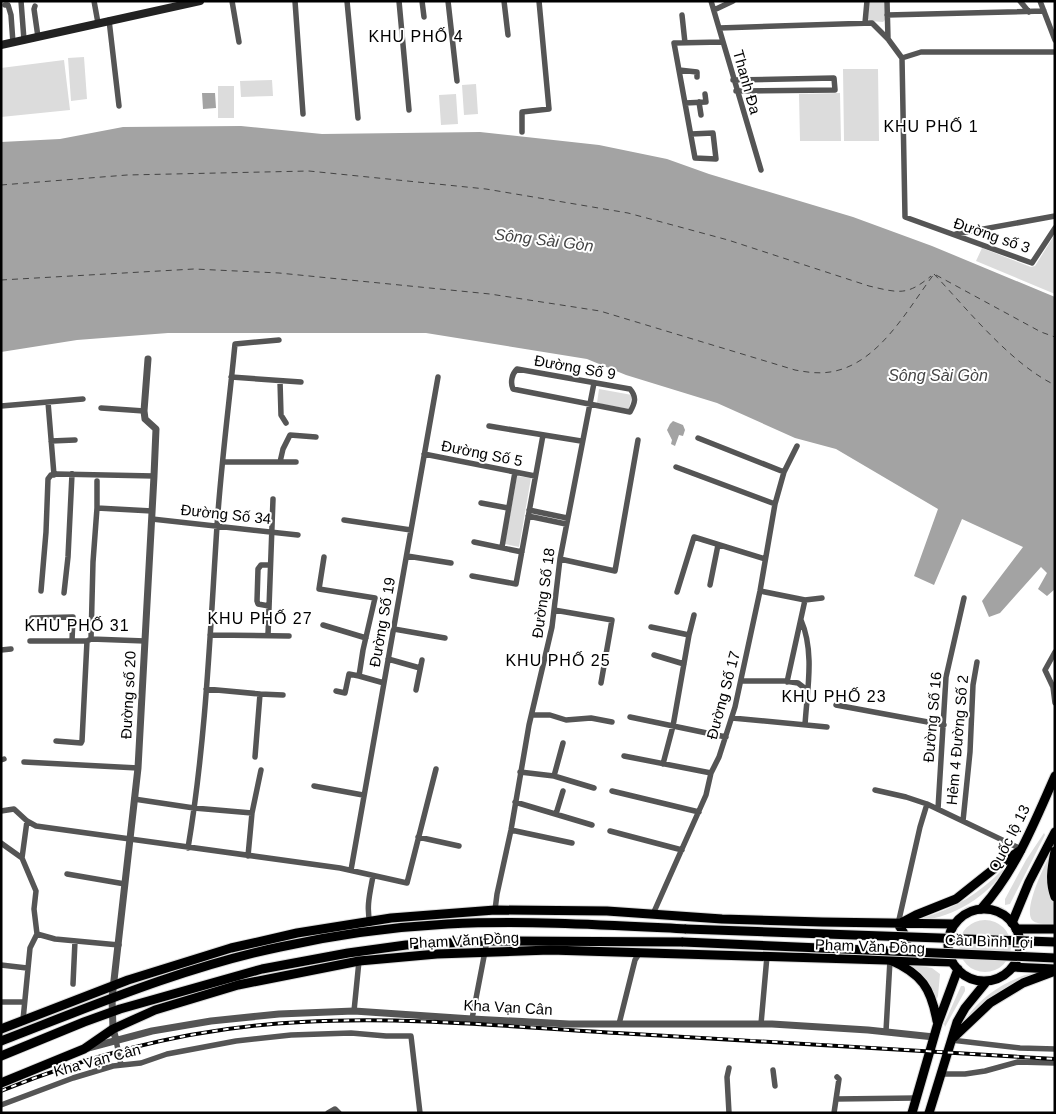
<svg xmlns="http://www.w3.org/2000/svg" width="1056" height="1114" viewBox="0 0 1056 1114" font-family="Arial,sans-serif">
  <rect width="100%" height="100%" fill="#fff"/>
  <path fill="#dcdcdc" d="M 869,1 L 885,1 L 885,20 L 883,22 L 870,21 L 868,19 Z
    M 84,57 L 87,99 L 71,101 L 68,58 Z
    M 64,60 L 70,110 L 1,117 L 1,68 Z
    M 843,69 L 878,69 L 879,141 L 844,141 Z
    M 272,80 L 273,96 L 241,97 L 240,81 Z
    M 476,84 L 478,114 L 464,115 L 462,85 Z
    M 218,86 L 234,86 L 234,118 L 218,118 Z
    M 840,93 L 841,141 L 800,141 L 799,94 Z
    M 456,94 L 458,124 L 441,125 L 439,95 Z
    M 1055,234 L 1055,294 L 976,261 L 982,248 L 1031,267 L 1035,266 Z
    M 599,389 L 632,395 L 629,409 L 597,403 Z
    M 517,476 L 531,478 L 519,547 L 505,544 Z
    M 1044,833 L 1045,835 L 1010,904 L 1005,905 L 1005,899 L 1026,860 Z
    M 1051,853 L 1050,891 L 1055,903 L 1055,924 C 1048,924 1037,925 1032,920 C 1023,909 1045,864 1051,853 Z
    M 1003,869 L 1005,869 C 989,895 953,918 922,920 L 922,918 C 954,909 980,893 1003,869 Z
    M959 946a26 26 0 1 1 52 0a26 26 0 1 1-52 0Z
    M 915,965 L 932,968 L 940,974 L 938,996 L 936,1001 L 908,966 Z
    M 1049,971 L 966,1022 L 965,1020 C 978,999 1002,983 1025,975 C 1032,973 1041,973 1049,971 Z
    M 961,986 L 964,986 L 965,988 L 965,991 L 945,1027 L 944,1024 Z"/>
  <path fill="#a3a3a3" d="M 202,93 L 215,93 L 216,108 L 203,109 Z
    M 241,126 L 322,134 L 480,132 L 599,145 L 667,159 L 709,174 L 853,217 L 932,246 L 1055,297 L 1055,589 L 1047,596 L 1038,589 L 1047,573 L 1041,567 L 1000,613 L 989,617 L 982,601 L 1023,547 L 962,519 L 934,585 L 914,576 L 938,509 L 836,449 L 795,438 L 717,403 L 626,375 L 587,359 L 426,333 L 168,333 L 77,340 L 1,352 L 1,142 L 60,139 L 123,127 Z
    M 673,421 L 683,425 L 685,430 L 683,436 L 679,435 L 675,446 L 671,444 L 672,440 L 667,430 L 670,424 Z"/>
  <g fill="none" stroke-linecap="round" stroke-linejoin="round">
    <path stroke="#444" stroke-width="1" stroke-dasharray="6 5" stroke-linecap="butt" d="M 1,185 L 127,175 L 309,171 L 486,189 L 628,213 L 728,240 L 869,286 C 899,293 907,296 931,276
      M 934,274 C 968,310 1011,364 1055,385
      M 936,275 L 1041,332 L 1055,337
      M 1,280 L 194,269 L 279,273 L 490,294 L 600,311 L 795,370 C 806,372 818,374 830,372 C 878,365 907,310 934,274"/>
    <g stroke="#dbdbdb" stroke-width="11">
      <path id="primary" d="M 1055,851 C 1052,867 1049,881 1055,897
        M 981,909 C 1016,870 1034,823 1055,776
        M 901,923 L 916,915 L 956,899 L 1000,864 L 1021,850
        M 1012,923 L 1029,882 L 1055,832
        M 898,924 C 906,935 911,945 899,955
        M 1016,929 L 1055,929
        M 1013,967 L 1055,969
        M 1,1029 L 128,980 L 231,948 L 297,933 L 391,918 L 495,910 L 607,911 L 722,919 L 822,922 L 954,924
        M 1,1083 L 84,1049 L 113,1029 L 155,1010 L 238,985 L 359,961 L 437,954 L 550,950 L 952,962"/>
    </g>
    <g stroke="#dbdbdb" stroke-width="11">
      <path id="trunk" d="M948 945a36 36 0 1 1 72 0a36 36 0 1 1-72 0Z
        M 890,960 C 922,974 931,988 937,1021
        M 953,1038 L 990,1003 L 1023,983 L 1055,971
        M 1,1041 C 92,1006 184,967 280,947 C 334,935 393,927 448,924 C 527,920 607,925 686,929
        M 1,1056 L 84,1022 L 120,1009 L 262,969 L 348,953 L 406,945 L 487,941 L 683,942
        M 912,1113 L 938,1023 L 958,969
        M 929,1113 L 957,1022 L 965,1008 L 987,981"/>
    </g>
    <path stroke="#555" stroke-width="5.5" d="M 21,1 L 24,40
      M 94,1 L 98,23
      M 232,1 L 239,42
      M 295,1 L 303,114
      M 347,1 L 358,118
      M 399,1 L 409,110
      M 422,1 L 424,17
      M 448,1 L 457,81
      M 504,1 L 508,35
      M 711,1 L 761,170
      M 887,1 L 888,39
      M 1020,1 L 1029,12
      M 1040,1 L 1055,40
      M 5,5 L 8,5 L 11,15 L 13,43
      M 35,6 L 34,9 L 38,37
      M 714,10 L 733,1
      M 682,15 L 685,43
      M 887,15 L 1044,11
      M 109,20 L 119,106
      M 865,23 L 867,1
      M 719,28 L 872,23 L 888,39 L 902,58 L 905,217 L 1032,263 L 1055,228
      M 902,58 L 921,52 L 1055,52
      M 679,70 L 697,72 L 697,77
      M 733,80 L 834,78 L 835,90 L 736,91
      M 699,102 L 701,115
      M 685,103 L 706,102 L 705,94
      M 522,132 L 522,112 L 549,109 L 539,1
      M 691,134 L 713,133 L 716,159 L 695,158 L 674,43 L 722,42
      M 956,234 L 1055,216
      M 517,369 L 630,389 C 637,397 635,403 630,412 L 518,390 L 513,389 C 510,382 512,374 517,369 Z
      M 231,377 L 301,382
      M 280,381 L 281,415 L 286,423
      M 48,402 L 54,475
      M 1,406 L 83,399
      M 101,408 L 144,411
      M 489,426 L 581,441
      M 698,438 L 784,472
      M 51,441 L 75,440
      M 424,454 L 535,476
      M 223,462 L 296,462
      M 280,462 L 283,449 L 290,435 L 316,437
      M 676,467 L 775,504
      M 481,503 L 508,508
      M 97,508 L 152,511
      M 529,510 L 567,518
      M 528,516 L 566,524
      M 152,519 L 298,535
      M 344,520 L 411,530
      M 474,542 L 522,552
      M 502,547 L 515,472
      M 407,556 L 451,563
      M 324,557 L 319,589 L 375,598 L 363,650 L 359,676 L 384,683
      M 560,559 L 615,571 L 638,440
      M 472,576 L 516,584 L 543,435
      M 710,585 L 718,545
      M 41,591 L 46,532 L 48,479 L 51,475 L 57,474 L 154,476
      M 760,591 L 805,600 L 822,598
      M 677,592 L 694,537 L 765,559
      M 64,593 L 68,557 L 72,474
      M 269,606 L 258,604 L 257,601 L 258,569 L 261,565 L 270,565
      M 554,610 L 612,620 L 601,683
      M 32,618 L 73,617 L 72,641
      M 801,620 C 815,652 807,691 805,725
      M 323,625 L 366,638
      M 651,627 L 689,635
      M 394,629 L 445,638
      M 210,635 L 289,636
      M 268,635 L 273,499
      M 91,639 L 93,562 L 97,508 L 97,481
      M 30,641 L 87,641 L 91,639 L 145,641
      M 1,650 L 11,649
      M 1055,652 L 1045,670 L 1053,687 L 1055,703
      M 654,655 L 684,664
      M 388,659 L 420,668
      M 741,681 L 785,681 L 798,683 L 807,690
      M 787,682 L 805,600
      M 206,689 L 260,694 L 255,757
      M 416,690 L 422,660
      M 336,691 L 345,693 L 349,674 L 359,676
      M 260,694 L 283,695
      M 836,705 L 944,725
      M 532,715 L 550,715 L 566,720 L 591,718 L 612,722
      M 630,717 L 726,737
      M 732,718 L 827,727
      M 56,741 L 81,743 L 82,741 L 87,641
      M 624,756 L 711,773
      M 1,760 L 4,759
      M 24,762 L 138,768
      M 663,764 L 673,726 L 689,635 L 694,615
      M 520,772 L 554,776 L 594,788
      M 554,776 L 563,743
      M 314,786 L 363,795
      M 875,790 L 906,797 L 927,804 L 1021,849
      M 612,791 L 699,812
      M 134,799 L 194,808 L 252,813
      M 515,802 L 592,825
      M 938,809 L 946,677 L 964,598
      M 1,811 L 14,809 L 27,821 L 36,826 L 340,868 L 407,883 L 436,769
      M 556,814 L 563,791
      M 963,821 L 970,752 L 973,685 L 977,662
      M 511,830 L 572,843
      M 610,831 L 682,850
      M 418,837 L 459,846
      M 1,843 L 22,858 L 36,891 L 34,909 L 37,934 L 30,948 L 23,1020
      M 188,848 C 206,741 210,633 217,526 C 221,465 229,405 235,344 L 279,340
      M 248,856 L 252,813 L 261,770
      M 22,858 L 27,821
      M 351,870 L 438,377
      M 67,874 L 125,884
      M 495,910 L 497,894 L 511,830 L 529,725 L 552,627 L 560,559 L 594,383
      M 653,914 L 706,795 L 711,773 L 719,757 L 735,707 L 760,591 L 775,504 L 784,472 L 797,446
      M 370,923 C 366,907 370,893 373,876
      M 898,924 L 920,827 L 927,804
      M 37,934 L 55,939 L 119,945
      M 1,965 L 27,968
      M 73,984 L 75,941
      M 1,1002 L 24,1002
      M 354,1011 L 359,961
      M 472,1019 L 487,941
      M 619,1024 L 635,960 L 640,952
      M 761,1024 L 767,956
      M 886,1031 L 890,960
      M 116,1040 L 121,1065
      M 951,1040 L 1020,1048 L 1055,1049
      M 773,1070 L 775,1086
      M 941,1074 L 965,1074 L 985,1071 L 1018,1062 L 1055,1063
      M 836,1099 L 916,1098
      M 1,1105 L 73,1078 L 113,1066 L 141,1063 L 167,1054 L 236,1041 L 291,1035 L 351,1033 L 386,1036 L 411,1036 L 420,1113
      M 328,1113 L 335,1109 L 339,1113
      M 729,1113 L 727,1077 L 729,1068
      M 834,1113 L 839,1079 L 837,1077"/>
    <path stroke="#555" stroke-width="7" d="M 116,1040 L 113,1029 L 112,998 L 138,768 L 154,476 L 156,429 L 145,419 L 144,411 L 148,359
      M 88,1048 L 152,1031 L 211,1021 L 279,1014 L 354,1011 L 472,1019 L 569,1024 L 772,1024 L 868,1030 L 934,1037"/>
    <path stroke="#222" stroke-width="8" d="M 1,45 L 200,1"/>
    <use href="#primary" stroke="#000" stroke-width="9"/>
    <use href="#trunk" stroke="#000" stroke-width="9"/>
    <g stroke="#000" stroke-width="4">
      <path id="rail" d="M 1,1091 C 97,1052 198,1027 302,1022 C 407,1016 513,1027 617,1033 C 763,1041 909,1050 1055,1059"/>
    </g>
    <use href="#rail" stroke="#fff" stroke-width="2" stroke-dasharray="5.5" stroke-linecap="butt"/>
    <g stroke="#dbdbdb" stroke-width="11" stroke-linecap="butt">
      <path id="trunk-bridge" d="M 686,929 L 1055,942
        M 683,942 L 1055,958"/>
    </g>
    <use href="#trunk-bridge" stroke="#000" stroke-width="9"/>
  </g>
  <g text-anchor="middle" dominant-baseline="central" stroke-width="4" stroke-linejoin="round" paint-order="stroke">
    <g font-size="15" fill="#000" stroke="#fff">
      <text transform="translate(747 82) rotate(74)">Thanh Đa</text>
      <text transform="translate(992 235) rotate(19)">Đường số 3</text>
      <text transform="translate(575 367) rotate(10)">Đường Số 9</text>
      <text transform="translate(482 453) rotate(11)">Đường Số 5</text>
      <text transform="translate(226 514) rotate(6)">Đường Số 34</text>
      <text transform="translate(543 593) rotate(-82)">Đường Số 18</text>
      <text transform="translate(382 622) rotate(-80)">Đường Số 19</text>
      <text transform="translate(128 695) rotate(-87)">Đường số 20</text>
      <text transform="translate(723 695) rotate(-75)">Đường Số 17</text>
      <text transform="translate(932 717) rotate(-85)">Đường Số 16</text>
      <text transform="translate(957 740) rotate(-85)">Hẻm 4 Đường Số 2</text>
      <text transform="translate(1009 838) rotate(-63)">Quốc lộ 13</text>
      <text transform="translate(464 940) rotate(-3)">Phạm Văn Đồng</text>
      <text transform="translate(989 941) rotate(2)">Cầu Bình Lợi</text>
      <text transform="translate(870 946) rotate(2)">Phạm Văn Đồng</text>
      <text transform="translate(508 1007) rotate(3)">Kha Vạn Cân</text>
      <text transform="translate(97 1060) rotate(-15)">Kha Vạn Cân</text>
    </g>
    <g font-size="16" letter-spacing="1" fill="#000" stroke="#fff">
      <text x="416" y="36">KHU PHỐ 4</text>
      <text x="931" y="126">KHU PHỐ 1</text>
      <text x="260" y="618">KHU PHỐ 27</text>
      <text x="77" y="625">KHU PHỐ 31</text>
      <text x="558" y="660">KHU PHỐ 25</text>
      <text x="834" y="696">KHU PHỐ 23</text>
    </g>
    <g font-size="16" font-style="italic" fill="#444" stroke="#fff">
      <text transform="translate(544 240) rotate(7)">Sông Sài Gòn</text>
      <text x="938" y="375">Sông Sài Gòn</text>
    </g>
  </g>
  <rect width="1056" height="1114" fill="none" stroke="#000000" stroke-width="5"/>
</svg>
